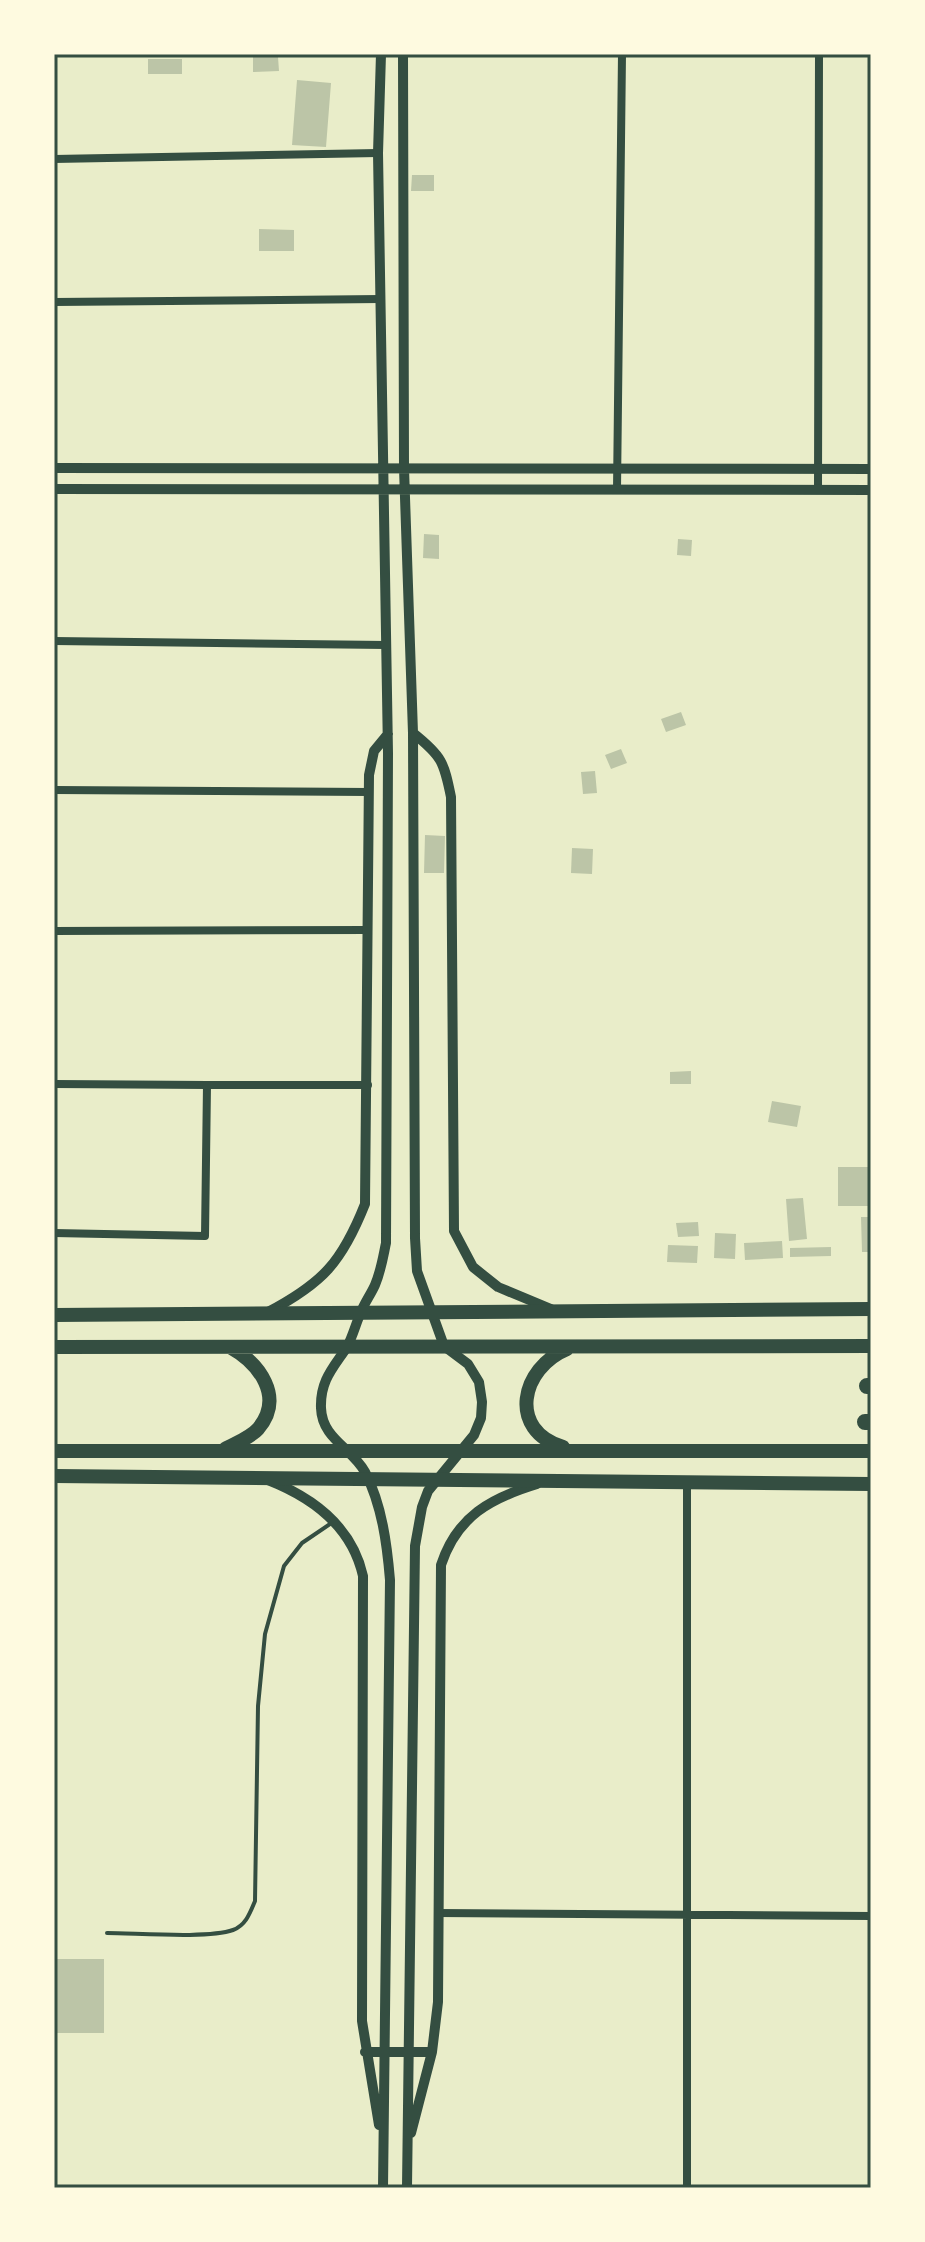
<svg xmlns="http://www.w3.org/2000/svg" width="925" height="2242" viewBox="0 0 925 2242" font-family="Figtree,sans-serif">
  <rect width="100%" height="100%" fill="#e9edc9"/>
  <path fill="#bcc5a7" d="M 253,57 L 278,57 L 279,71 L 253,72 Z
    M 148,59 L 182,59 L 182,74 L 148,74 Z
    M 297,80 L 331,83 L 326,147 L 292,145 Z
    M 412,175 L 434,175 L 434,191 L 411,191 Z
    M 259,229 L 294,230 L 294,251 L 259,251 Z
    M 424,534 L 439,535 L 439,559 L 423,558 Z
    M 678,539 L 692,540 L 691,556 L 677,555 Z
    M 681,712 L 686,725 L 666,732 L 661,719 Z
    M 621,749 L 627,763 L 611,769 L 605,755 Z
    M 595,771 L 597,793 L 583,794 L 581,772 Z
    M 425,835 L 445,836 L 444,873 L 424,873 Z
    M 572,848 L 593,849 L 592,874 L 571,873 Z
    M 691,1071 L 691,1084 L 670,1084 L 670,1072 Z
    M 772,1101 L 801,1106 L 797,1127 L 768,1122 Z
    M 838,1167 L 871,1167 L 871,1206 L 838,1206 Z
    M 803,1198 L 807,1239 L 789,1241 L 786,1199 Z
    M 861,1217 L 871,1217 L 871,1252 L 862,1252 Z
    M 698,1222 L 699,1236 L 678,1237 L 676,1223 Z
    M 715,1233 L 736,1234 L 735,1259 L 714,1258 Z
    M 782,1241 L 783,1258 L 745,1260 L 744,1243 Z
    M 668,1245 L 698,1246 L 697,1263 L 667,1262 Z
    M 831,1247 L 831,1256 L 790,1257 L 790,1248 Z
    M 54,1959 L 104,1959 L 104,2033 L 54,2033 Z"/>
  <g fill="none" stroke-linecap="round" stroke-linejoin="round">
    <path stroke="#344e41" stroke-width="4" d="M 107,1933 C 136,1933 208,1939 233,1930 C 246,1925 250,1913 255,1901 L 258,1706 L 265,1634 L 284,1566 L 302,1543 L 333,1522"/>
    <path stroke="#344e41" stroke-width="8" d="M 54,159 L 378,153
      M 54,302 L 381,299
      M 617,490 L 622,54
      M 818,490 L 819,54
      M 54,641 L 386,645
      M 54,790 L 369,792
      M 54,931 L 368,930
      M 54,1084 L 207,1085 L 205,1236 L 54,1233
      M 207,1085 L 368,1085
      M 438,1913 L 871,1916
      M 687,2188 L 687,1482"/>
    <path stroke="#344e41" stroke-width="10" d="M 381,54 L 378,153 L 388,753 L 386,1243 C 383,1257 381,1271 375,1285 C 371,1294 365,1302 361,1312 C 356,1323 353,1336 347,1347 C 334,1367 320,1380 321,1408 C 322,1439 352,1448 365,1472 C 382,1505 387,1544 390,1580 L 383,2188
      M 403,54 L 404,468 L 413,733 L 415,1238 L 417,1271 L 444,1346 L 468,1364 L 479,1382 L 482,1402 L 481,1418 L 474,1435 L 428,1491 L 422,1507 L 415,1546 L 407,2188
      M 54,468 L 871,469
      M 54,489 L 871,490
      M 413,733 C 442,756 444,762 451,797 L 454,1231 L 473,1267 L 498,1287 L 551,1309
      M 268,1312 C 323,1283 342,1262 365,1204 L 369,775 L 374,751 L 388,734
      M 268,1480 C 314,1498 352,1527 363,1576 L 362,2021 L 379,2125
      M 365,2052 L 432,2052
      M 411,2133 L 432,2052 L 438,2002 L 441,1565 C 457,1516 491,1498 537,1484"/>
    <path stroke="#344e41" stroke-width="14" d="M 54,1315 L 871,1309
      M 54,1347 L 871,1346
      M 563,1447 C 507,1430 521,1368 567,1349
      M 225,1449 C 236,1443 250,1438 258,1429 C 285,1397 259,1363 230,1347
      M 54,1451 L 871,1451
      M 54,1476 L 871,1484"/>
    <path stroke="#344e41" stroke-width="16" d="M 867,1386 L 871,1386
      M 865,1422 L 871,1422"/>
  </g>
  <rect width="925" height="2242" fill="none" stroke="#fefae0" stroke-width="112"/>
  <rect x="56" y="56" width="813" height="2130" fill="none" stroke="#344e41" stroke-width="3"/>
</svg>
